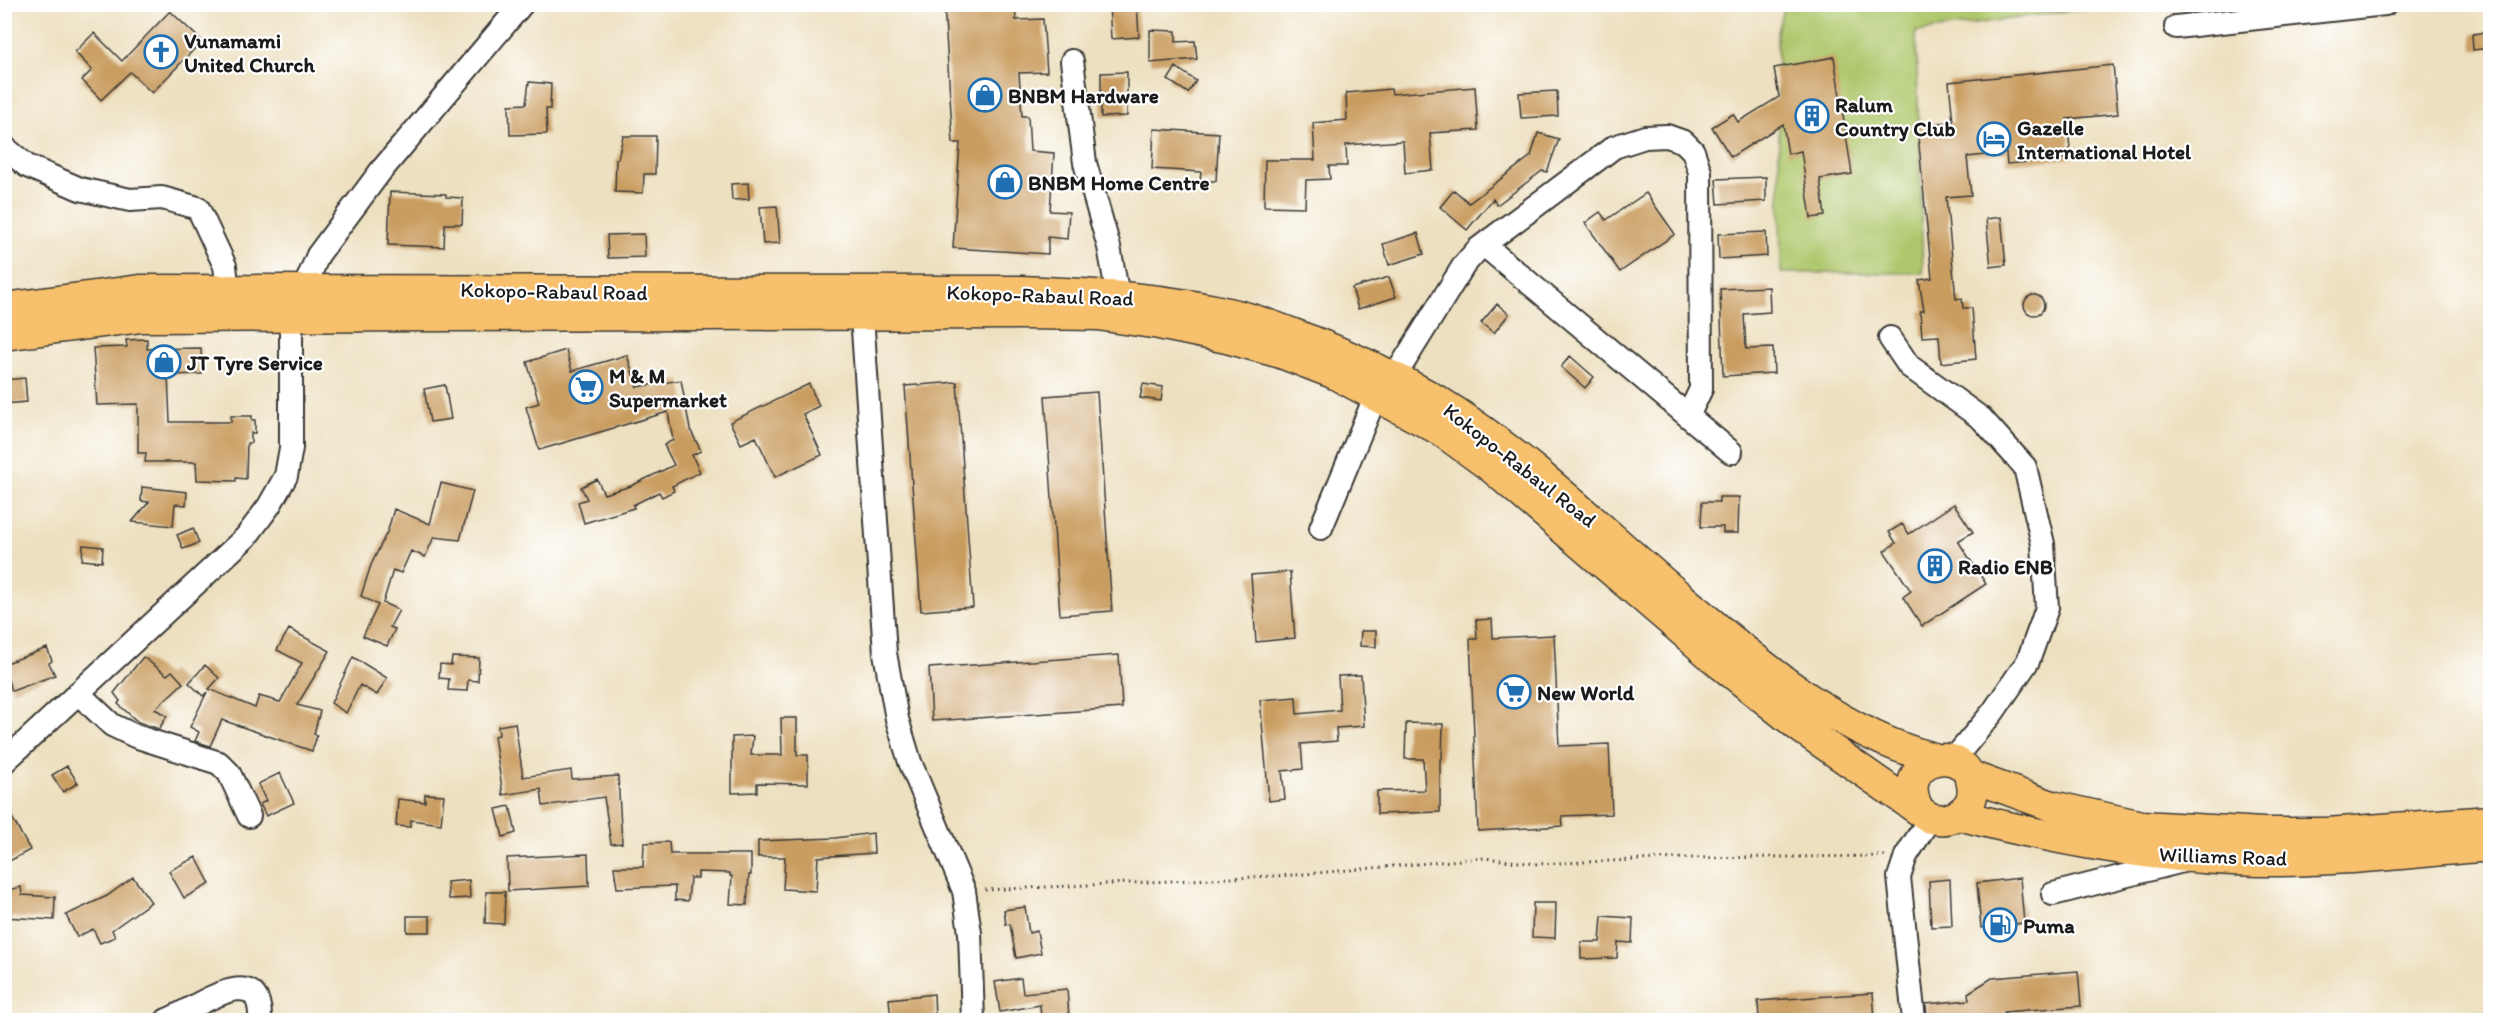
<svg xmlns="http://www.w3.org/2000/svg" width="2495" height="1025" viewBox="0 0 2495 1025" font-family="Itim,sans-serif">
  <rect width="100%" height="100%" fill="#fff"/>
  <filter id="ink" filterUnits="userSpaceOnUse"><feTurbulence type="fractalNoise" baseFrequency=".0167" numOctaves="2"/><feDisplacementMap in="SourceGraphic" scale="12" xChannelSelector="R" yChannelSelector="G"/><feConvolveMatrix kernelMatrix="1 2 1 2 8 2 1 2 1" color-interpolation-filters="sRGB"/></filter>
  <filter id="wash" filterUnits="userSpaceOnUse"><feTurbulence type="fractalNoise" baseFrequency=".008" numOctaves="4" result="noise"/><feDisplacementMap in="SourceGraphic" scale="24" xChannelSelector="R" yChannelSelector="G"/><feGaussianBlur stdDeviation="1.35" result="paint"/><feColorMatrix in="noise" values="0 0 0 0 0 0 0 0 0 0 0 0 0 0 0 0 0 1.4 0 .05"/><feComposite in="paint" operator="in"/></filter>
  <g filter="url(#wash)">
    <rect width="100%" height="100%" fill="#ede0c0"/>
    <path fill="#afc76c" stroke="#667244" stroke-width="1.5" d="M 1784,5 L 2111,5 L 1916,32 L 1923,273 L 1781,273 L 1777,32 Z"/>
    <g id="blocks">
      <path fill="#c99c5f" d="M 944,4 L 1015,4 L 1016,20 L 1043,19 L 1047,72 L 1019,73 L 1022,116 L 1028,116 L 1030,151 L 1054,153 L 1050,211 L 1069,212 L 1067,239 L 1048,237 L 1048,254 L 953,248 L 960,143 L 953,143 Z
        M 1109,4 L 1137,4 L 1139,37 L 1111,39 Z
        M 170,11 L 202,41 L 152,93 L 130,72 L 101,100 L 82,80 L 92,70 L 75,52 L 94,33 L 122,61 Z
        M 1150,30 L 1176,31 L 1176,42 L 1195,41 L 1197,59 L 1150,63 Z
        M 2490,32 L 2490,48 L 2473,50 L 2472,34 Z
        M 1834,57 L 1852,174 L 1820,179 L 1825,216 L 1811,218 L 1801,151 L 1788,154 L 1783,124 L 1731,157 L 1712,127 L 1733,114 L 1738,122 L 1779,97 L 1774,68 Z
        M 2113,65 L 2118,114 L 2067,119 L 2071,158 L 2007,164 L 2006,153 L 1967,157 L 1971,195 L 1946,197 L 1956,299 L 1962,298 L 1963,308 L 1972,308 L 1976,359 L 1941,363 L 1939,336 L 1922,337 L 1920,311 L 1924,311 L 1919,280 L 1932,278 L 1917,125 L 1953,122 L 1949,82 Z
        M 1176,67 L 1196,81 L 1188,93 L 1168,80 Z
        M 1127,72 L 1127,116 L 1101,117 L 1101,73 Z
        M 529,82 L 551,84 L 550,109 L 546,109 L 547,134 L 510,135 L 509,105 L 526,104 Z
        M 1475,87 L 1478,130 L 1430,133 L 1433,170 L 1405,173 L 1403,141 L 1346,145 L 1347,166 L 1329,166 L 1330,179 L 1306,180 L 1305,207 L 1264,206 L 1265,160 L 1315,160 L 1313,123 L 1347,120 L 1346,93 L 1391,89 L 1392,94 Z
        M 1557,91 L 1558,116 L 1521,118 L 1519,93 Z
        M 1154,129 L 1219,133 L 1216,181 L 1200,181 L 1201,172 L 1152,169 Z
        M 1538,133 L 1559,139 L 1547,172 L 1542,171 L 1497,205 L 1493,199 L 1467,230 L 1440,207 L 1454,190 L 1469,203 L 1531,156 Z
        M 623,136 L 656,136 L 655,174 L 644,174 L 643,193 L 615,192 L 616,159 L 618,159 Z
        M 1766,177 L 1766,201 L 1718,204 L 1716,179 Z
        M 748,183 L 749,199 L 732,200 L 731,184 Z
        M 390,192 L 446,194 L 446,197 L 463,198 L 462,224 L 445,224 L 444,247 L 388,245 Z
        M 1646,193 L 1675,234 L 1620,272 L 1585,223 L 1600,212 L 1606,220 Z
        M 777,206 L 780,243 L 763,244 L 760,207 Z
        M 2001,217 L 2006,265 L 1991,267 L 1986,219 Z
        M 1766,232 L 1767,256 L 1719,259 L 1718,234 Z
        M 1418,233 L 1424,254 L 1389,265 L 1383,244 Z
        M 644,234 L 645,257 L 608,258 L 607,235 Z
        M 1389,277 L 1396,297 L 1358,309 L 1352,288 Z
        M 1769,287 L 1770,312 L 1744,314 L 1746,349 L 1773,348 L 1774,373 L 1723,376 L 1720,289 Z
        M2024 305a10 10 0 1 1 20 0a10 10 0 1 1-20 0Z
        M 1497,304 L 1509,314 L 1494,333 L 1481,323 Z
        M 147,339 L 147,349 L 201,348 L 202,374 L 168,375 L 170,422 L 231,422 L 231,416 L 252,416 L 252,420 L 255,420 L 255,433 L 251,433 L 251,443 L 247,443 L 246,479 L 236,478 L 236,481 L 197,480 L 196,462 L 145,462 L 146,453 L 138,453 L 138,404 L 97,405 L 93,348 L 127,347 L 126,340 Z
        M 566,350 L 572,371 L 627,355 L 637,387 L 681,380 L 690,429 L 701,451 L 692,455 L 700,472 L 672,486 L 674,491 L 662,497 L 659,492 L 633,505 L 634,508 L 584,523 L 578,502 L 587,499 L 581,487 L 597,479 L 604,494 L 631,486 L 674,465 L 664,445 L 673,440 L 668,412 L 539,450 L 526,407 L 539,403 L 527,362 Z
        M 1570,356 L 1594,377 L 1585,388 L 1561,367 Z
        M 25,378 L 27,402 L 4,404 L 4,380 Z
        M 957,382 L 973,607 L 921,611 L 905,386 Z
        M 809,384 L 819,406 L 803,414 L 822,455 L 775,477 L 756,437 L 741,444 L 730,422 Z
        M 1143,384 L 1163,387 L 1161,401 L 1140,398 Z
        M 445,385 L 451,419 L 430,422 L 424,389 Z
        M 1097,392 L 1112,611 L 1060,615 L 1045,396 Z
        M 441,483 L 473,491 L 460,540 L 434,537 L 425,557 L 411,551 L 401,573 L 393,570 L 383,603 L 399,610 L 390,627 L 395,629 L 387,646 L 363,636 L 378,605 L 361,596 L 371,565 L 388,530 L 394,509 L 430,524 Z
        M 142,487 L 187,492 L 186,505 L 175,504 L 173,526 L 132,522 L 149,502 L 141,501 Z
        M 1719,497 L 1739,497 L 1738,533 L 1723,533 L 1723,527 L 1701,527 L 1702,502 L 1719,502 Z
        M 1954,504 L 1973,532 L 1958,541 L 1986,584 L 1922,626 L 1903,597 L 1911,591 L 1884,551 L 1896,543 L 1889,532 L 1902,524 L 1909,534 Z
        M 193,528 L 199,543 L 183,549 L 177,535 Z
        M 83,545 L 103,547 L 102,562 L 82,560 Z
        M 1290,572 L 1295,638 L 1256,642 L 1251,575 Z
        M 1492,619 L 1493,638 L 1554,635 L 1559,746 L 1609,744 L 1612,814 L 1562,816 L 1563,826 L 1478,831 L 1470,639 L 1477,639 L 1476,620 Z
        M 289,629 L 330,651 L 297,705 L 320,711 L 314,734 L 317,736 L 312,751 L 222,720 L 210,746 L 195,741 L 199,732 L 190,727 L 207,692 L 203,696 L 189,683 L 205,665 L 219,678 L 209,689 L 255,708 L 259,696 L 280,702 L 302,663 L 277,650 Z
        M 1361,631 L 1376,631 L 1376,647 L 1360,646 Z
        M 47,648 L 52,661 L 49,663 L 55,675 L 12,691 L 4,670 L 4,664 Z
        M 1119,655 L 1122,708 L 932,721 L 929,668 Z
        M 143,657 L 167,675 L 172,671 L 183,683 L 155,709 L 167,716 L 159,729 L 138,722 L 118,704 L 120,701 L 114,693 Z
        M 353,657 L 387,678 L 377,695 L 360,685 L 346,713 L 331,703 Z
        M 452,657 L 479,658 L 478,681 L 468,680 L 467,691 L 448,690 L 449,679 L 439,678 L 440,664 L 451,665 Z
        M 1361,675 L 1364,726 L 1336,728 L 1337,741 L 1301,744 L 1303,769 L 1282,771 L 1285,799 L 1269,801 L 1260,700 L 1296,697 L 1297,714 L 1340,710 L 1338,676 Z
        M 781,718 L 797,718 L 797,755 L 808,755 L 808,784 L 757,783 L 757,792 L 732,793 L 732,737 L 753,736 L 751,755 L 782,755 Z
        M 515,723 L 523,777 L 571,770 L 572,779 L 618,776 L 622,843 L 611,844 L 604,797 L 543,806 L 541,789 L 503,795 L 494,736 L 499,735 L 498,726 Z
        M 1406,723 L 1443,724 L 1442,759 L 1440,759 L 1440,812 L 1377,814 L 1377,791 L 1425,790 L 1423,759 L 1405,759 Z
        M 67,766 L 78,783 L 63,792 L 52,775 Z
        M 280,773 L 294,803 L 266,816 L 260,804 L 266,801 L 258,784 Z
        M 425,794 L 444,795 L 441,824 L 411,820 L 410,827 L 396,826 L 398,799 L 425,802 Z
        M 4,803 L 30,850 L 4,864 Z
        M 510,806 L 516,833 L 503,837 L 496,809 Z
        M 873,833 L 874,853 L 818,857 L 816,891 L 783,889 L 785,857 L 758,857 L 758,841 L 835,838 Z
        M 669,842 L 670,854 L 751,854 L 751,875 L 749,875 L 747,905 L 730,904 L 732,876 L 730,876 L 730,873 L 698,872 L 698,878 L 690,878 L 688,901 L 675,900 L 675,886 L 617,888 L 614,867 L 643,867 L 644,843 Z
        M 588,854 L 589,886 L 508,891 L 507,858 Z
        M 196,857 L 210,884 L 184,898 L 169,871 Z
        M 133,877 L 151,902 L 112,930 L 115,937 L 100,943 L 93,929 L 77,937 L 66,915 L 107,896 Z
        M 2020,878 L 2024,923 L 1981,928 L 1977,883 Z
        M 1950,879 L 1952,926 L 1931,927 L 1929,881 Z
        M 469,880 L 470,898 L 449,899 L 447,882 Z
        M 21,887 L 22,895 L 55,897 L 54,920 L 4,917 L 4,891 Z
        M 486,892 L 505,892 L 504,924 L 485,923 Z
        M 1533,903 L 1556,903 L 1555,938 L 1532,937 Z
        M 1025,907 L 1029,933 L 1037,931 L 1041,953 L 1016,958 L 1010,924 L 1006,925 L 1004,910 Z
        M 407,916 L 430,916 L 430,932 L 407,932 Z
        M 1602,916 L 1633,918 L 1632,943 L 1618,942 L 1617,958 L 1581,959 L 1581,942 L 1600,942 Z
        M 2078,971 L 2081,1006 L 2004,1012 L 2004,1020 L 1927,1020 L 1926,1004 L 1969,1000 L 1968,993 L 1992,978 Z
        M 1021,978 L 1023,993 L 1067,989 L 1069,1017 L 1041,1019 L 1040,1005 L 1000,1012 L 995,982 Z
        M 1873,993 L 1875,1020 L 1759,1020 L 1758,1001 Z
        M 934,994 L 935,1018 L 891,1020 L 889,999 Z"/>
    </g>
  </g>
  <g filter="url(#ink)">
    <use href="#blocks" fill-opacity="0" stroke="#3b3935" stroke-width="1.5"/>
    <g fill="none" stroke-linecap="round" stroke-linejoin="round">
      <g stroke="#3b3935" stroke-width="26">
        <path id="minor" d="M 2176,27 L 2385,4
          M 1072,61 L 1085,163 L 1109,247 L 1118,296
          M 4,147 L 27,166 L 80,189 L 130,200 L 162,198 L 198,208 L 225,266 L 228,290
          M 1484,245 L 1731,452
          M 304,289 L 318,255 L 380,172 L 522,4
          M 862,315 L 885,653 L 897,719 L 910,762 L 964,891 L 970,933 L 973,1020
          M 1890,338 L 1909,366 L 1982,419 L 2025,467 L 2043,544 L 2047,608 L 2028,661 L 1993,712 L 1952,761
          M 1395,376 L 1464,265 L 1478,249 L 1614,147 L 1645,137 L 1667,136 L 1684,142 L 1693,151 L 1700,172 L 1701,389 L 1688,416
          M 1321,528 L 1376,395
          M 78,693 L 112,725 L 135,736 L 219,763 L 229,773 L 249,816
          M 4,762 L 246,537 L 269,506 L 286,476 L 291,448 L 291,315
          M 2053,894 L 2183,861
          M 167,1020 C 194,1010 262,956 260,1020
          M 1914,1020 L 1899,877 L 1906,856 L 1930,818"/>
      </g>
      <g stroke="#3b3935" stroke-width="33">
        <path id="major" d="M 4,308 L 140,290 L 1021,291 C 1094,294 1166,298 1237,315 C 1262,321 1288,332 1312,341 C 1362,361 1409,382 1454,411 C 1537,465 1608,537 1684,600 C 1760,664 1839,734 1937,759
          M 4,335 L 142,317 L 1023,314 L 1098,315 L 1159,324 L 1227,338 L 1281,353 L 1333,373 L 1440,430 L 1491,467 L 1722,665 L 1801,728 L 1930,818 C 1943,821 1954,820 1964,810 C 1971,804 1974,794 1972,784 C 1964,739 1891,760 1919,810
          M 1970,776 L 2052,806 L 2142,826 L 2263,833 L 2327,833 L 2490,821
          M 1959,815 C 2058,841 2157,859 2259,861 C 2336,862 2414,852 2490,846"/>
      </g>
      <path stroke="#3b3935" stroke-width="3" stroke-dasharray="1.5 4.5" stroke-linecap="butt" d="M 985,890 L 1294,875 L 1484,858 L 1537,864 L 1684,858 L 1886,856"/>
      <use href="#minor" stroke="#fff" stroke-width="22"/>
      <use href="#major" stroke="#f7c06c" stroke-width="30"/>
    </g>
  </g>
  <defs>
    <g id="church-ring" transform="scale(1.725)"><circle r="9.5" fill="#fff" stroke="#1f6fb2" stroke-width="1.5"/><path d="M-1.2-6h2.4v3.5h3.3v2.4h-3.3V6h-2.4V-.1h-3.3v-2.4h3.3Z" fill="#1f6fb2"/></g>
    <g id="shop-ring" transform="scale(1.725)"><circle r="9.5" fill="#fff" stroke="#1f6fb2" stroke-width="1.5"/><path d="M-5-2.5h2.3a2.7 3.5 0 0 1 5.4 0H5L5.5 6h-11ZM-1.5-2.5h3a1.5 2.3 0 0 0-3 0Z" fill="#1f6fb2"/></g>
    <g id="building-ring" transform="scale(1.725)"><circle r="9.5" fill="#fff" stroke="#1f6fb2" stroke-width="1.5"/><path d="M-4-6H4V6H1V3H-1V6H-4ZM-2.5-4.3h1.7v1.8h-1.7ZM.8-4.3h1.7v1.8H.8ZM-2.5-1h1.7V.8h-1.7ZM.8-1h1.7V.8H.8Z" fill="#1f6fb2"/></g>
    <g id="hotel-ring" transform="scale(1.725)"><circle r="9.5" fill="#fff" stroke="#1f6fb2" stroke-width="1.5"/><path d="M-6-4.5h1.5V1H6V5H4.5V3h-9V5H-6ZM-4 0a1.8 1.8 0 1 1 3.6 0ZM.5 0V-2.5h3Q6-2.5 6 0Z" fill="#1f6fb2"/></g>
    <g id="supermarket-ring" transform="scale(1.725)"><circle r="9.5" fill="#fff" stroke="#1f6fb2" stroke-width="1.5"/><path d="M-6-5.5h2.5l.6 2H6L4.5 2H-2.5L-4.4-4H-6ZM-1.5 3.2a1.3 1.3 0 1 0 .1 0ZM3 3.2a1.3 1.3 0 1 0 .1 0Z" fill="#1f6fb2"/></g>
    <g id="fuel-ring" transform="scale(1.725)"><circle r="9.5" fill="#fff" stroke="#1f6fb2" stroke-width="1.5"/><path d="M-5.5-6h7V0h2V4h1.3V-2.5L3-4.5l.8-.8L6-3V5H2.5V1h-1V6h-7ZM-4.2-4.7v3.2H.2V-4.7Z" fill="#1f6fb2"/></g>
  </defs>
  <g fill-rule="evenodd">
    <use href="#church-ring" x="161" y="52"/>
    <use href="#shop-ring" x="985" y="95"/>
    <use href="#building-ring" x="1812" y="116"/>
    <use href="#hotel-ring" x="1994" y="139"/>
    <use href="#shop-ring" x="1005" y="182"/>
    <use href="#shop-ring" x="164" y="362"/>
    <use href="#supermarket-ring" x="586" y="387"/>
    <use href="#building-ring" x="1935" y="566"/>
    <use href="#supermarket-ring" x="1514" y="692"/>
    <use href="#fuel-ring" x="2000" y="925"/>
  </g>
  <g text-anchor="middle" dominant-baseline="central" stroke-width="4.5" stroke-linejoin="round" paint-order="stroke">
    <g font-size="21" font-weight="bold" fill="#1c1c1c" stroke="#fff" text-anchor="start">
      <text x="184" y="40">Vunamami<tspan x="184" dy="24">United Church</tspan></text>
      <text x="1008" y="95">BNBM Hardware</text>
      <text x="1835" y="104">Ralum<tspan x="1835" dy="24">Country Club</tspan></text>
      <text x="2017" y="127">Gazelle<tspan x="2017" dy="24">International Hotel</tspan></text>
      <text x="1028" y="182">BNBM Home Centre</text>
      <text x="187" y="362">JT Tyre Service</text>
      <text x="609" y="375">M &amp; M<tspan x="609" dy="24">Supermarket</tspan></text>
      <text x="1958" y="566">Radio ENB</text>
      <text x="1537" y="692">New World</text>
      <text x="2023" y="925">Puma</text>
    </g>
    <g font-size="21" fill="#1c1c1c" stroke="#fff">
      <text transform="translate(554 291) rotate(1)">Kokopo-Rabaul Road</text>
      <text transform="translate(1040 295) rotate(2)">Kokopo-Rabaul Road</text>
      <text transform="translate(1520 465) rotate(38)">Kokopo-Rabaul Road</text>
      <text transform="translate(2223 856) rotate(2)">Williams Road</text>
    </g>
  </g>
  <rect width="2495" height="1025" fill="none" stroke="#fff" stroke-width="24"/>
</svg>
